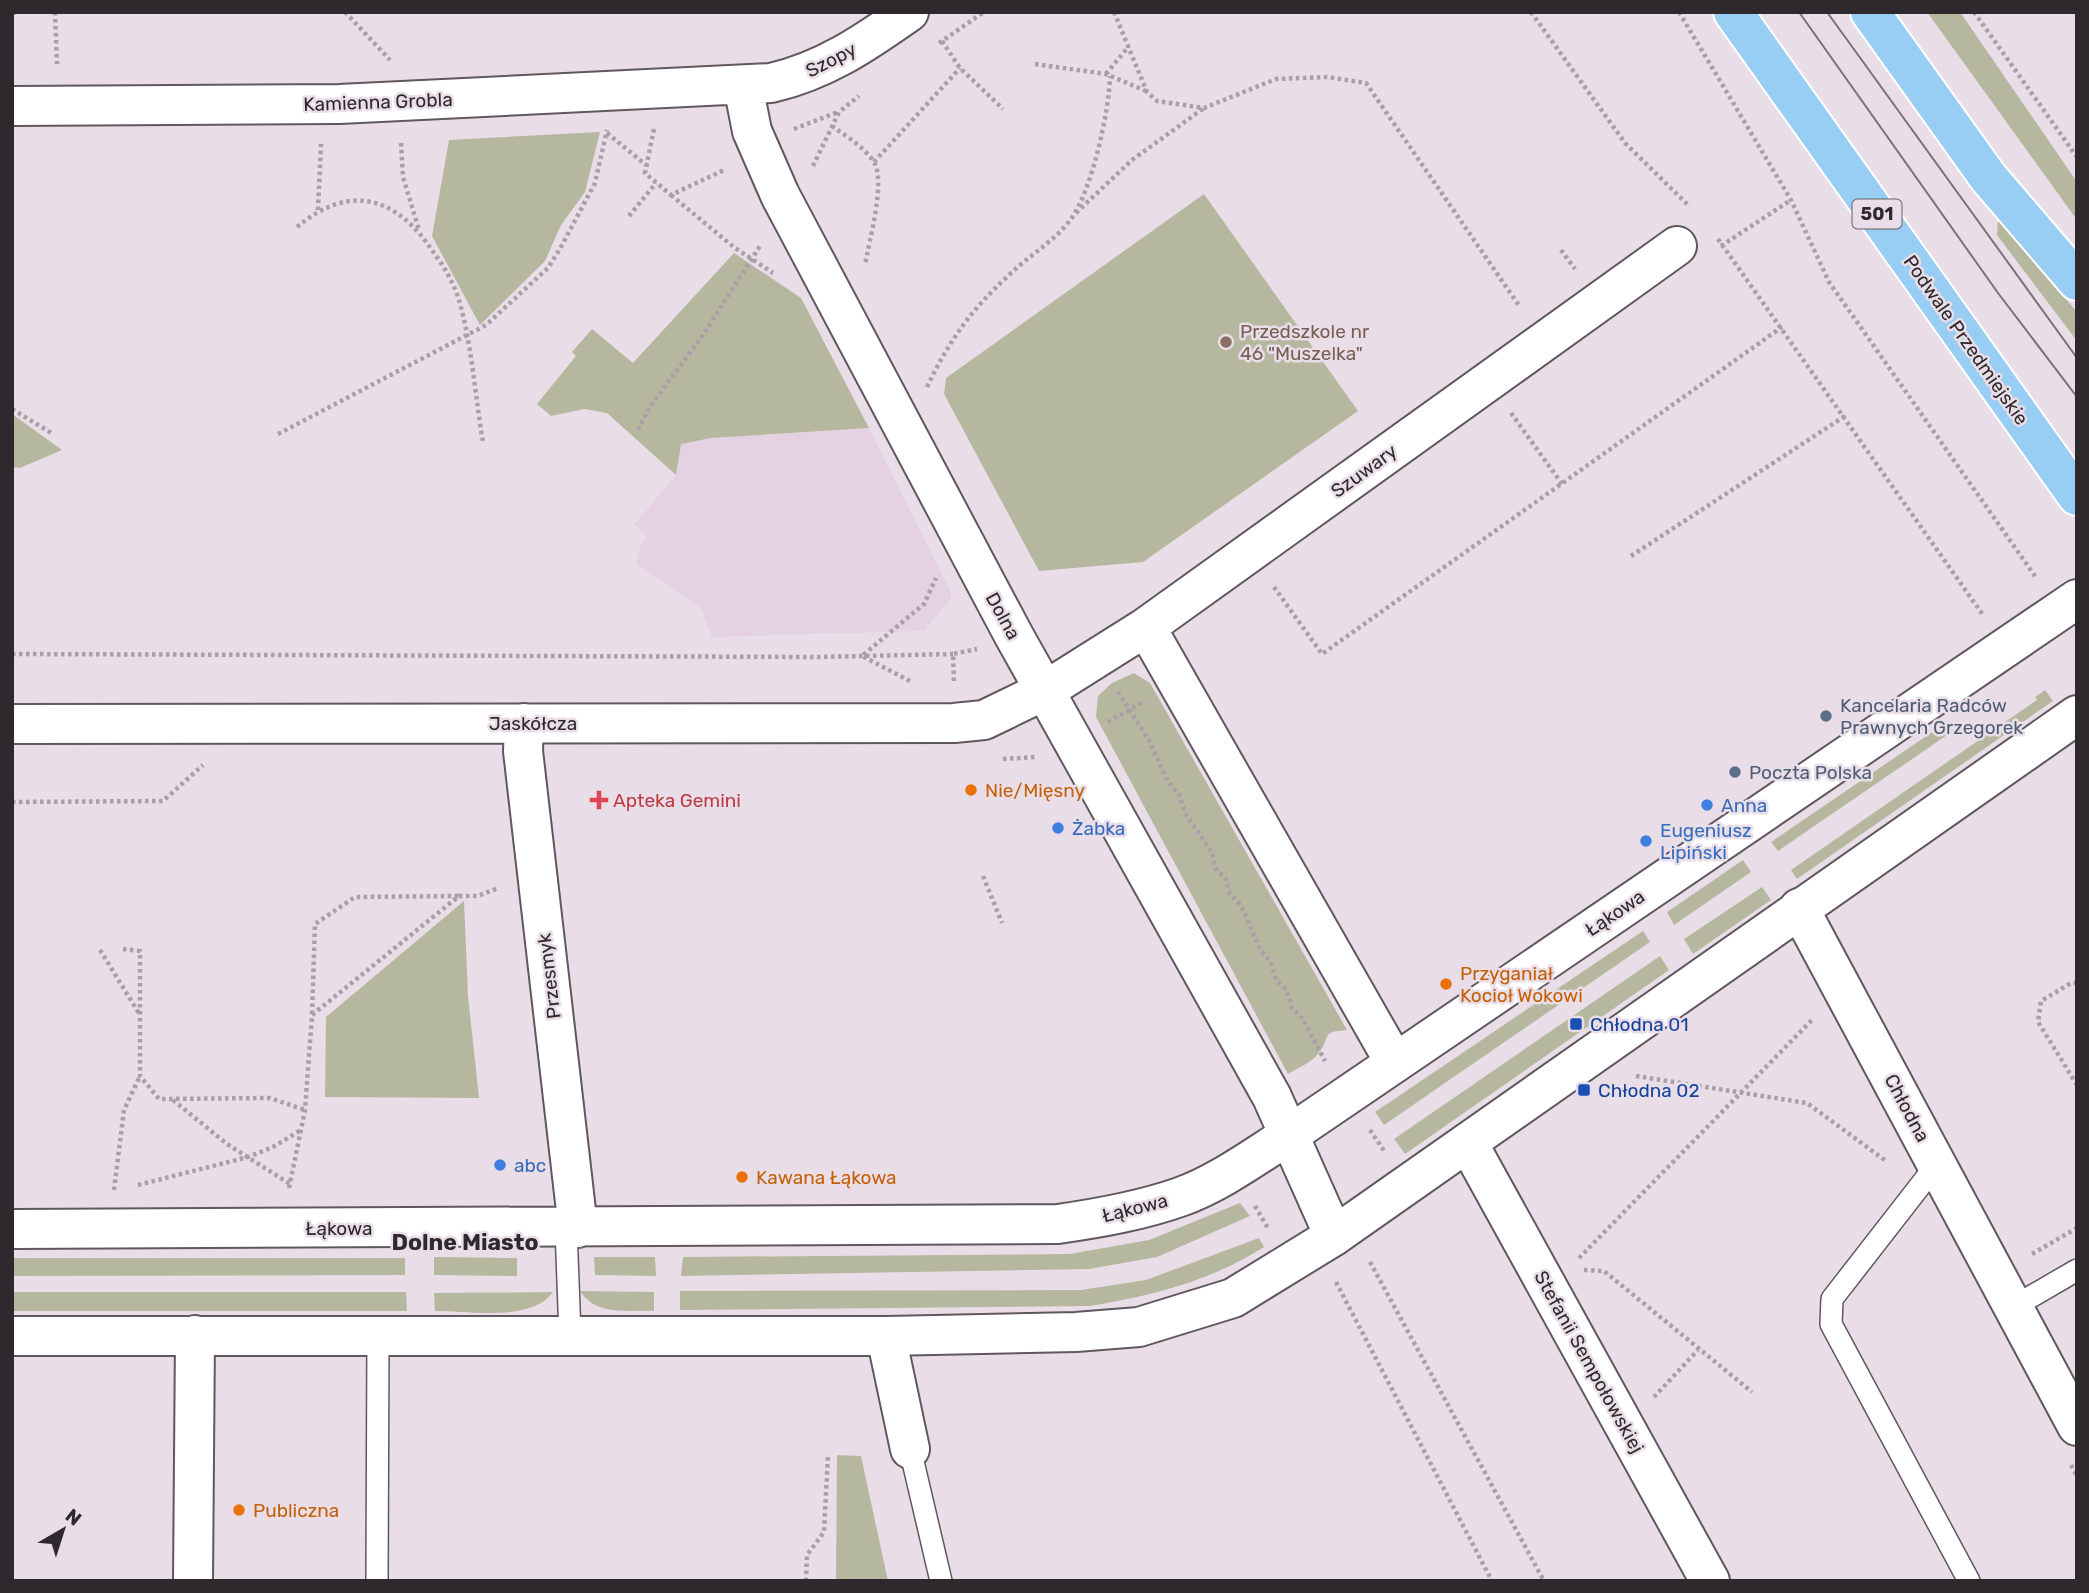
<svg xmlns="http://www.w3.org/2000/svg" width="2089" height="1593" viewBox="0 0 2089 1593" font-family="Rubik,sans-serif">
  <rect width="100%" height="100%" fill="#e9dee8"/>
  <path fill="#e4d2e3" d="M 869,428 L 950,590 L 951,598 L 924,631 L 712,637 L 701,608 L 637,564 L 640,545 L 648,537 L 634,525 L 676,475 L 680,444 L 711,438 Z"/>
  <path fill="#b5b89f" d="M 1927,12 L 1960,12 L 2077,182 L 2077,220 Z
    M 600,132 L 585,192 L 561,225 L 545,261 L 480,325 L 432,236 L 449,140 Z
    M 1204,194 L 1358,411 L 1143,562 L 1039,571 L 944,394 L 946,378 Z
    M 1998,220 L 2077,312 L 2077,341 L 1997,235 Z
    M 734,253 L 801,298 L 869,428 L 711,438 L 681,444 L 676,475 L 607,413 L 584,409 L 551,416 L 537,404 L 576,356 L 572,352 L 592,329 L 633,363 Z
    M 12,414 L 62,450 L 20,468 L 12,467 Z
    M 1134,673 L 1150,683 L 1347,1030 C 1318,1032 1333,1037 1317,1055 C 1311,1063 1297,1068 1288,1074 L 1096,717 L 1098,696 L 1112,683 Z
    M 2045,690 L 2053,701 L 1797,879 L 1791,870 L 2037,700 L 2035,697 Z
    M 1947,722 L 1953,731 L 1778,851 L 1771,842 Z
    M 1743,860 L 1751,872 L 1674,925 L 1667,912 Z
    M 1762,887 L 1771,900 L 1693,954 L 1684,939 Z
    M 464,901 L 468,996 L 479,1098 L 325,1097 L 326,1017 Z
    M 1643,931 L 1650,942 L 1384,1125 L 1375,1112 Z
    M 1660,956 L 1669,970 L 1405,1154 L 1394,1139 Z
    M 1240,1203 L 1250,1216 L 1157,1257 L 1089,1269 L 681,1276 L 683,1257 L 1070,1254 L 1149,1240 Z
    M 1259,1238 L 1264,1247 C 1211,1281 1151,1296 1090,1306 L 680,1310 L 680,1291 L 1081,1290 L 1146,1280 Z
    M 434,1257 L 517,1258 L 517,1276 L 434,1275 Z
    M 594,1257 L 655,1257 L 656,1276 L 595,1275 Z
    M 12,1258 L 405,1258 L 405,1275 L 12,1276 Z
    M 580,1291 L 654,1292 L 654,1311 C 627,1310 596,1316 580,1291 Z
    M 12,1292 L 406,1292 L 407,1311 L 12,1311 Z
    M 553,1292 C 533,1322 468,1311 435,1311 L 434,1293 Z
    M 837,1455 L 861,1456 L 888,1581 L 836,1581 Z"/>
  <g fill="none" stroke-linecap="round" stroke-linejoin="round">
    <g stroke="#60575f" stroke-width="24">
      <path id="service" d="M 1937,1164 L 1832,1299 L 1831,1324 L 1969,1581
        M 566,1228 L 570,1335
        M 2013,1307 L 2077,1270
        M 910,1449 L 941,1581
        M 377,1581 L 378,1335"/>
    </g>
    <g stroke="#60575f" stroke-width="42">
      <path id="minor" d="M 743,85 L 752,131 L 780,195 L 1013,634 L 1272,1097 L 1334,1236
        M 12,106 L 339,104 L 771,83 C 824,71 865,43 909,12
        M 1146,627 L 1395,1063
        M 524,723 L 523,751 L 578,1228
        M 12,724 L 954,723 L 984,720 L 1046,690 L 1146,627 L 1677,246
        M 1799,908 L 2077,1426
        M 1468,1143 L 1710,1581
        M 12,1229 L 1058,1224 C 1100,1218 1140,1211 1180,1197 C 1219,1183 1254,1157 1289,1135 L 2077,599
        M 886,1336 L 910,1449
        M 193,1581 L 195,1335"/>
    </g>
    <g stroke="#60575f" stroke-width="42">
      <path id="tertiary" d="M 12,1336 L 886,1336 L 1076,1332 L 1139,1327 L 1233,1298 L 1334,1236 L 2077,715"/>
    </g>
    <g stroke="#fff" stroke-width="42">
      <path id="primary" d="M 1733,12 L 2077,496
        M 1870,12 L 1988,177 L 2077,281"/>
    </g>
    <path stroke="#a89fa7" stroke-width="4.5" stroke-dasharray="3.5 3.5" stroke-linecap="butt" d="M 55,12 L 57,64
      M 345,12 L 390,60
      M 1114,12 L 1147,92 L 1157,101 L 1204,108 L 1276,79 L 1327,77 L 1366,83 L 1520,307
      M 1531,12 L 1625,143 L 1689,206
      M 1679,12 L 1791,200 L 1829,282 L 2037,579
      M 1974,12 L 2077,157
      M 12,13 L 19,12
      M 942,41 L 960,68 L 1003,109
      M 939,43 L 984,12
      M 1035,64 L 1106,74 L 1146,91
      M 1106,74 L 1129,46
      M 832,126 C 846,136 864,147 874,162 C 886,181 869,242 865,265
      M 654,129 L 645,173 L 671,195 L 724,170
      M 794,129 L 838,112
      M 607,133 L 646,165
      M 401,143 L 403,177 L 419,230
      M 874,162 L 960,68
      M 813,166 L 839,112 L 859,96
      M 671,195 L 735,248 L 773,273
      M 318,210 L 321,144
      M 1076,213 L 1132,160 L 1204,108
      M 629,216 L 656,183
      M 297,227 C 351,182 397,197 434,253 C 444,266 454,284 459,300 C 472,345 475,396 483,442
      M 1718,239 L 1983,615
      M 1721,246 L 1791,200
      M 1561,250 L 1575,269
      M 927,387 C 949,341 970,311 1008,276 C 1028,256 1054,242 1071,219 C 1092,190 1109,112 1110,76
      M 12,409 L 53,434
      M 1511,413 L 1562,484
      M 638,430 L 649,408 L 701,338 L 760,246
      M 278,434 L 486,325 L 548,268 L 561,247 L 595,183 L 607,130
      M 1631,556 L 1845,416
      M 1274,587 L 1322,654 L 1782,327
      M 12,654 L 817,657 L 953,654
      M 910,681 L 862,656 L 924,604 L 936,578
      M 954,681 L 953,654 L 977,649
      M 1118,692 L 1149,740 L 1168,782 L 1179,794 L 1186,815 L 1212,852 L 1215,868 L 1226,879 L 1230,894 L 1241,905 L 1261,951 L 1270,961 L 1276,980 L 1286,989 L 1292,1008 L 1302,1018 L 1325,1061
      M 1108,722 L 1143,702
      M 1003,759 L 1036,757
      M 12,802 L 163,801 L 203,765
      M 983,876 L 1002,923
      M 123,949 L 140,951 L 140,1076 L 159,1099 L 270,1098 L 305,1110
      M 100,950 L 140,1015
      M 2077,983 L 2071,983 L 2041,1001 L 2038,1022 L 2077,1085
      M 312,1014 L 315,924 L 355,897 L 459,896
      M 1636,1076 L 1807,1103 L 1886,1161
      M 173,1100 L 227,1144 L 290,1184
      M 1370,1130 L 1385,1152
      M 138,1185 L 248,1157 L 273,1147 L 301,1130
      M 289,1188 L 305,1110 L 312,1015 L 459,896 L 478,896 L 498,888
      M 114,1190 L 124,1110 L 140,1076
      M 1255,1206 L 1268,1228
      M 2032,1254 L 2077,1228
      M 1579,1258 L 1813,1019
      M 1370,1262 L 1544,1581
      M 1584,1270 L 1604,1271 L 1752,1392
      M 1336,1282 L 1492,1581
      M 1654,1397 L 1698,1350
      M 2071,1465 L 2077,1476
      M 806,1581 L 807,1555 L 824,1532 L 828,1455"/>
    <use href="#service" stroke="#fff" stroke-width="21"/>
    <use href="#minor" stroke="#fff" stroke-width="38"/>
    <use href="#tertiary" stroke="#fff" stroke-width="38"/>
    <use href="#primary" stroke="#98cdf4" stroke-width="38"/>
    <path stroke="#797279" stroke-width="2" d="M 1799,12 L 1998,293 L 2077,397
      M 1827,12 L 2077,358"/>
  </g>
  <circle fill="#8d6e63" stroke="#e9dee8" stroke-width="2.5" cx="1226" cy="342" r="7"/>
  <g fill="#5c6f8a" stroke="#e9dee8" stroke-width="2.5">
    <circle cx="1826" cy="716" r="7"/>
    <circle cx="1735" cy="772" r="7"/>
  </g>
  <g fill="#e8710a" stroke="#e9dee8" stroke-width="2.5">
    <circle cx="971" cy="790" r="7"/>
    <circle cx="1446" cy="984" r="7"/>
    <circle cx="742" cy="1177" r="7"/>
    <circle cx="239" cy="1510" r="7"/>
  </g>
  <path fill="#e0444e" stroke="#e9dee8" stroke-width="2.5" d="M595.5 789.5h7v7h7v7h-7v7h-7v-7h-7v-7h7z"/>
  <g fill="#3f7fe0" stroke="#e9dee8" stroke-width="2.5">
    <circle cx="1707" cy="805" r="7"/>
    <circle cx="1058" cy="828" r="7"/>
    <circle cx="1646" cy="841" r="7"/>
    <circle cx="500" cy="1165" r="7"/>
  </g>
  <g fill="#1a4fb4" stroke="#e9dee8" stroke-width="2.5">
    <rect x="1569" y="1017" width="14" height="14" rx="3.5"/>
    <rect x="1577" y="1083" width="14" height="14" rx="3.5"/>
  </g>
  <g text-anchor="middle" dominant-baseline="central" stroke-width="5" stroke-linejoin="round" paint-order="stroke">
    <rect fill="#e9dee8" stroke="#655f65" stroke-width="2" x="1852.5" y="199.5" width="49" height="29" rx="5"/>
    <g font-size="18" font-weight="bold" fill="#2d292d">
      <text x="1877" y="214">501</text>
    </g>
    <g font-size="19" fill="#2d292d" stroke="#e9dee8">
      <text transform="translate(831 60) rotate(-27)">Szopy</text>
      <text transform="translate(378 102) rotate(-2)">Kamienna Grobla</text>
      <text transform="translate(1966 340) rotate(55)">Podwale Przedmiejskie</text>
      <text transform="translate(1364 471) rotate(-36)">Szuwary</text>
      <text transform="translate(1003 616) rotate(61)">Dolna</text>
      <text x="533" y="723">Jaskółcza</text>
      <text transform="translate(1615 913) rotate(-34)">Łąkowa</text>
      <text transform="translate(549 976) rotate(-97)">Przesmyk</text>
      <text transform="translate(1907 1108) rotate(62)">Chłodna</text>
      <text transform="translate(1135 1208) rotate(-14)">Łąkowa</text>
      <text x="339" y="1228">Łąkowa</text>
      <text transform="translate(1589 1362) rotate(61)">Stefanii Sempołowskiej</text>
    </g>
    <g font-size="19" fill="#785e54" stroke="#e9dee8" text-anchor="start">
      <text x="1240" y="331">Przedszkole nr<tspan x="1240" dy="22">46 "Muszelka"</tspan></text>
    </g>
    <g font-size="19" fill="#4e5e75" stroke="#e9dee8" text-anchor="start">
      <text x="1840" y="705">Kancelaria Radców<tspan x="1840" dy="22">Prawnych Grzegorek</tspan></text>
      <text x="1749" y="772">Poczta Polska</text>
    </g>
    <g font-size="19" fill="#c56008" stroke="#e9dee8" text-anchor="start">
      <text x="985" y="790">Nie/Mięsny</text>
      <text x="1460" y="973">Przyganiał<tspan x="1460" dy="22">Kocioł Wokowi</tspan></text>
      <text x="756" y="1177">Kawana Łąkowa</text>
      <text x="253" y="1510">Publiczna</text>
    </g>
    <g font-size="19" fill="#be3a42" stroke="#e9dee8" text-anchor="start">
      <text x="613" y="800">Apteka Gemini</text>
    </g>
    <g font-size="19" fill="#366cbe" stroke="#e9dee8" text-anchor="start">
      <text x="1721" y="805">Anna</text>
      <text x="1072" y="828">Żabka</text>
      <text x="1660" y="830">Eugeniusz<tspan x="1660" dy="22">Lipiński</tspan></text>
      <text x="514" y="1165">abc</text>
    </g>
    <g font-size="19" fill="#164399" stroke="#e9dee8" text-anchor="start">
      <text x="1590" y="1024">Chłodna 01</text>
      <text x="1598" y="1090">Chłodna 02</text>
    </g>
    <g font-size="23" font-weight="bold" fill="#2d292d" stroke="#e9dee8">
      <text x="465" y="1242">Dolne Miasto</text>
    </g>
  </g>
  <rect width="2089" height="1593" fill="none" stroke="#2d292d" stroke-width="28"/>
  <g transform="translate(63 1530) rotate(39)" stroke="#e9dee8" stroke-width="5" paint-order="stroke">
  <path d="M0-5L12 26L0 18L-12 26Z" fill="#2d292d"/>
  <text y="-10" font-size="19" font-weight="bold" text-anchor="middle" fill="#2d292d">N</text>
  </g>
</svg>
